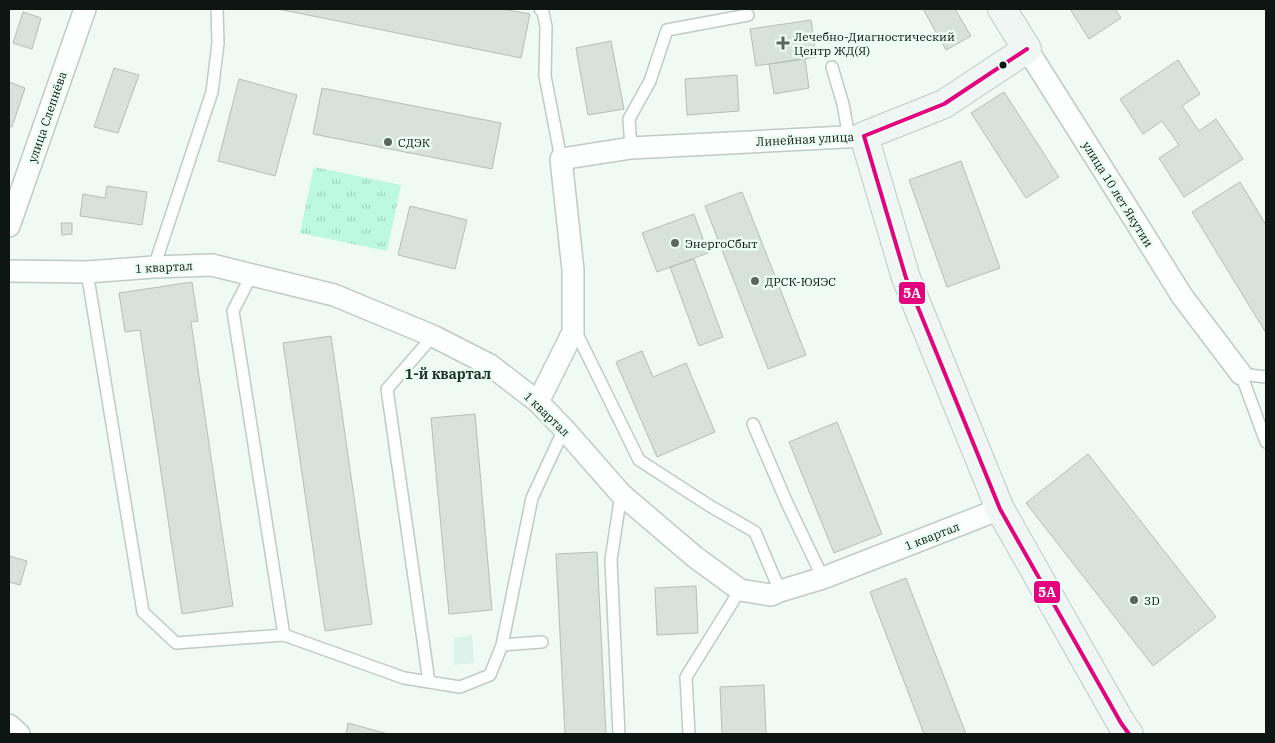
<svg xmlns="http://www.w3.org/2000/svg" width="1275" height="743" viewBox="0 0 1275 743" font-family="'IBM Plex Serif',serif">
  <defs>
    <pattern id="grass-tufts" width="24" height="20" patternUnits="userSpaceOnUse" patternTransform="scale(1.25)"><rect width="24" height="20" fill="#bcf8e2"/><path d="M3 7l-1-3M5 7V3M7 7l1-3M15 17l-1-3M17 17v-4M19 17l1-3" fill="none" stroke="#a0d4c1"/></pattern>
  </defs>
  <rect width="100%" height="100%" fill="#effaf5"/>
  <path fill="#ddf2ea" d="M 472,635 L 474,663 L 454,665 L 454,638 Z"/>
  <path fill="url(#grass-tufts)" d="M 314,167 L 401,185 L 387,251 L 300,233 Z"/>
  <path fill="#d8e2dd" stroke="#b5beba" d="M 278,9 L 503,9 L 530,14 L 521,58 Z
    M 923,9 L 955,9 L 971,36 L 946,50 Z
    M 1070,9 L 1115,9 L 1121,18 L 1089,39 Z
    M 23,12 L 41,18 L 32,49 L 13,43 Z
    M 811,20 L 816,57 L 756,66 L 750,29 Z
    M 611,41 L 624,109 L 588,115 L 576,48 Z
    M 805,59 L 809,88 L 774,94 L 769,64 Z
    M 1178,60 L 1200,94 L 1182,106 L 1199,131 L 1216,119 L 1243,159 L 1184,197 L 1159,158 L 1179,145 L 1162,121 L 1143,134 L 1120,99 Z
    M 114,68 L 139,75 L 118,133 L 94,127 Z
    M 737,75 L 739,111 L 687,115 L 685,79 Z
    M 239,79 L 297,95 L 275,176 L 218,161 Z
    M 9,82 L 25,88 L 12,127 L 9,126 Z
    M 322,88 L 501,123 L 492,169 L 313,134 Z
    M 1004,92 L 1059,177 L 1026,198 L 971,113 Z
    M 961,161 L 1000,268 L 947,287 L 909,180 Z
    M 1240,182 L 1266,225 L 1266,333 L 1192,212 Z
    M 107,186 L 147,192 L 142,225 L 80,216 L 83,194 L 105,198 Z
    M 742,192 L 806,355 L 768,369 L 705,206 Z
    M 410,206 L 467,220 L 455,269 L 398,255 Z
    M 694,214 L 708,253 L 657,272 L 642,233 Z
    M 61,223 L 72,223 L 72,234 L 62,235 Z
    M 694,259 L 723,337 L 699,346 L 670,267 Z
    M 192,282 L 198,321 L 191,322 L 233,606 L 182,614 L 140,330 L 125,332 L 119,293 Z
    M 331,336 L 372,624 L 325,631 L 283,343 Z
    M 642,351 L 653,377 L 686,363 L 715,432 L 657,457 L 616,362 Z
    M 475,414 L 492,610 L 449,614 L 431,418 Z
    M 837,422 L 882,534 L 834,553 L 789,442 Z
    M 1088,454 L 1216,617 L 1153,666 L 1026,503 Z
    M 597,552 L 606,734 L 565,734 L 556,554 Z
    M 9,556 L 27,561 L 20,585 L 9,582 Z
    M 906,578 L 966,734 L 924,734 L 870,592 Z
    M 696,586 L 698,633 L 657,635 L 655,588 Z
    M 764,685 L 766,734 L 722,734 L 720,687 Z
    M 348,723 L 388,734 L 346,734 Z"/>
  <g fill="none" stroke-linecap="round" stroke-linejoin="round">
    <g stroke="#c0cac6" stroke-width="14">
      <path id="lane" d="M 540,9 L 543,12 L 546,27 L 545,76 L 561,159
        M 832,67 L 843,104 L 849,137
        M 631,148 L 629,119 L 650,81 L 667,30 L 748,15
        M 154,267 L 212,92 L 218,43 L 217,9
        M 87,272 L 143,612 L 176,643 L 284,635 L 404,678 L 460,687 L 490,675 L 502,645
        M 252,274 L 233,311 L 284,635
        M 573,332 L 578,336 L 639,460 L 710,506 L 755,532 L 780,591
        M 1266,377 L 1241,374 L 1266,442
        M 753,424 L 787,503 L 823,578
        M 542,642 L 502,645 L 532,498 L 564,429
        M 429,682 L 387,389 L 433,336
        M 619,734 L 611,560 L 621,494
        M 689,734 L 686,677 L 740,590"/>
    </g>
    <g stroke="#c0cac6" stroke-width="24">
      <path id="street" d="M 1027,49 L 1121,198 L 1182,296 L 1241,374
        M 9,226 L 85,9
        M 9,271 L 87,272 L 154,267 L 212,265 L 334,295 L 433,336 L 490,365 L 538,402 L 564,429 L 621,494 L 695,557 L 740,590 L 771,595 L 780,591 L 823,578 L 1000,509
        M 538,402 L 573,332 L 573,270 L 561,159 L 631,148 L 864,136
        M 9,725 L 19,734"/>
    </g>
    <g stroke="#c0cac6" stroke-width="30">
      <path id="secondary" d="M 1002,9 L 1027,49 L 944,104 L 864,136 L 906,278 L 1000,509 L 1121,723 L 1129,734"/>
    </g>
    <use href="#lane" stroke="#fdfefe" stroke-width="11"/>
    <use href="#street" stroke="#fdfefe" stroke-width="21"/>
    <use href="#secondary" stroke="#f0f6f3" stroke-width="28"/>
    <g stroke="#ebfef6" stroke-width="8">
      <path id="bus-1" d="M 864,136 L 906,278 L 1000,509 L 1121,723 L 1129,734
        M 864,136 L 944,104 L 1027,49"/>
    </g>
    <use href="#bus-1" stroke="#e5007d" stroke-width="4"/>
  </g>
  <g fill="#5c6661" stroke="#ebfef6" stroke-width="2">
    <path d="M780.5 35.5h5v5h5v5h-5v5h-5v-5h-5v-5h5z"/>
    <circle cx="388" cy="142" r="5"/>
    <circle cx="675" cy="243" r="5"/>
    <circle cx="755" cy="281" r="5"/>
    <circle cx="1134" cy="600" r="5"/>
  </g>
  <circle fill="#0d1612" stroke="#ebfef6" stroke-width="2" cx="1003" cy="65" r="4.5"/>
  <g text-anchor="middle" dominant-baseline="central" stroke-width="5" stroke-linejoin="round" paint-order="stroke">
    <g font-size="12" fill="#0d1612" stroke="#ebfef6" text-anchor="start">
      <text x="794" y="36">Лечебно-Диагностический<tspan x="794" dy="14">Центр ЖД(Я)</tspan></text>
      <text x="398" y="142">СДЭК</text>
      <text x="685" y="243">ЭнергоСбыт</text>
      <text x="765" y="281">ДРСК-ЮЯЭС</text>
      <text x="1144" y="600">3D</text>
    </g>
    <g font-size="12" fill="#0d1612" stroke="#ebfef6">
      <text transform="translate(47 117) rotate(-71)">улица Слепнёва</text>
      <text transform="translate(805 139) rotate(-3)">Линейная улица</text>
      <text transform="translate(1118 194) rotate(58)">улица 10 лет Якутии</text>
      <text transform="translate(164 267) rotate(-3)">1 квартал</text>
      <text transform="translate(547 414) rotate(44)">1 квартал</text>
      <text transform="translate(932 536) rotate(-21)">1 квартал</text>
    </g>
    <g font-size="14" font-weight="bold" fill="#1e3129" stroke="#ebfef6">
      <text x="448" y="374">1-й квартал</text>
    </g>
  </g>
  <g stroke="#ebfef6" stroke-width="2">
    <rect x="898" y="281" width="28" height="24" rx="5" fill="#e5007d"/>
    <rect x="1033" y="580" width="28" height="24" rx="5" fill="#e5007d"/>
  </g>
  <g font-size="14" text-anchor="middle" font-weight="bold" fill="#fff">
    <text x="912" y="298">5А</text>
    <text x="1047" y="597">5А</text>
  </g>
  <rect width="1275" height="743" fill="none" stroke="#0d1612" stroke-width="20"/>
</svg>
